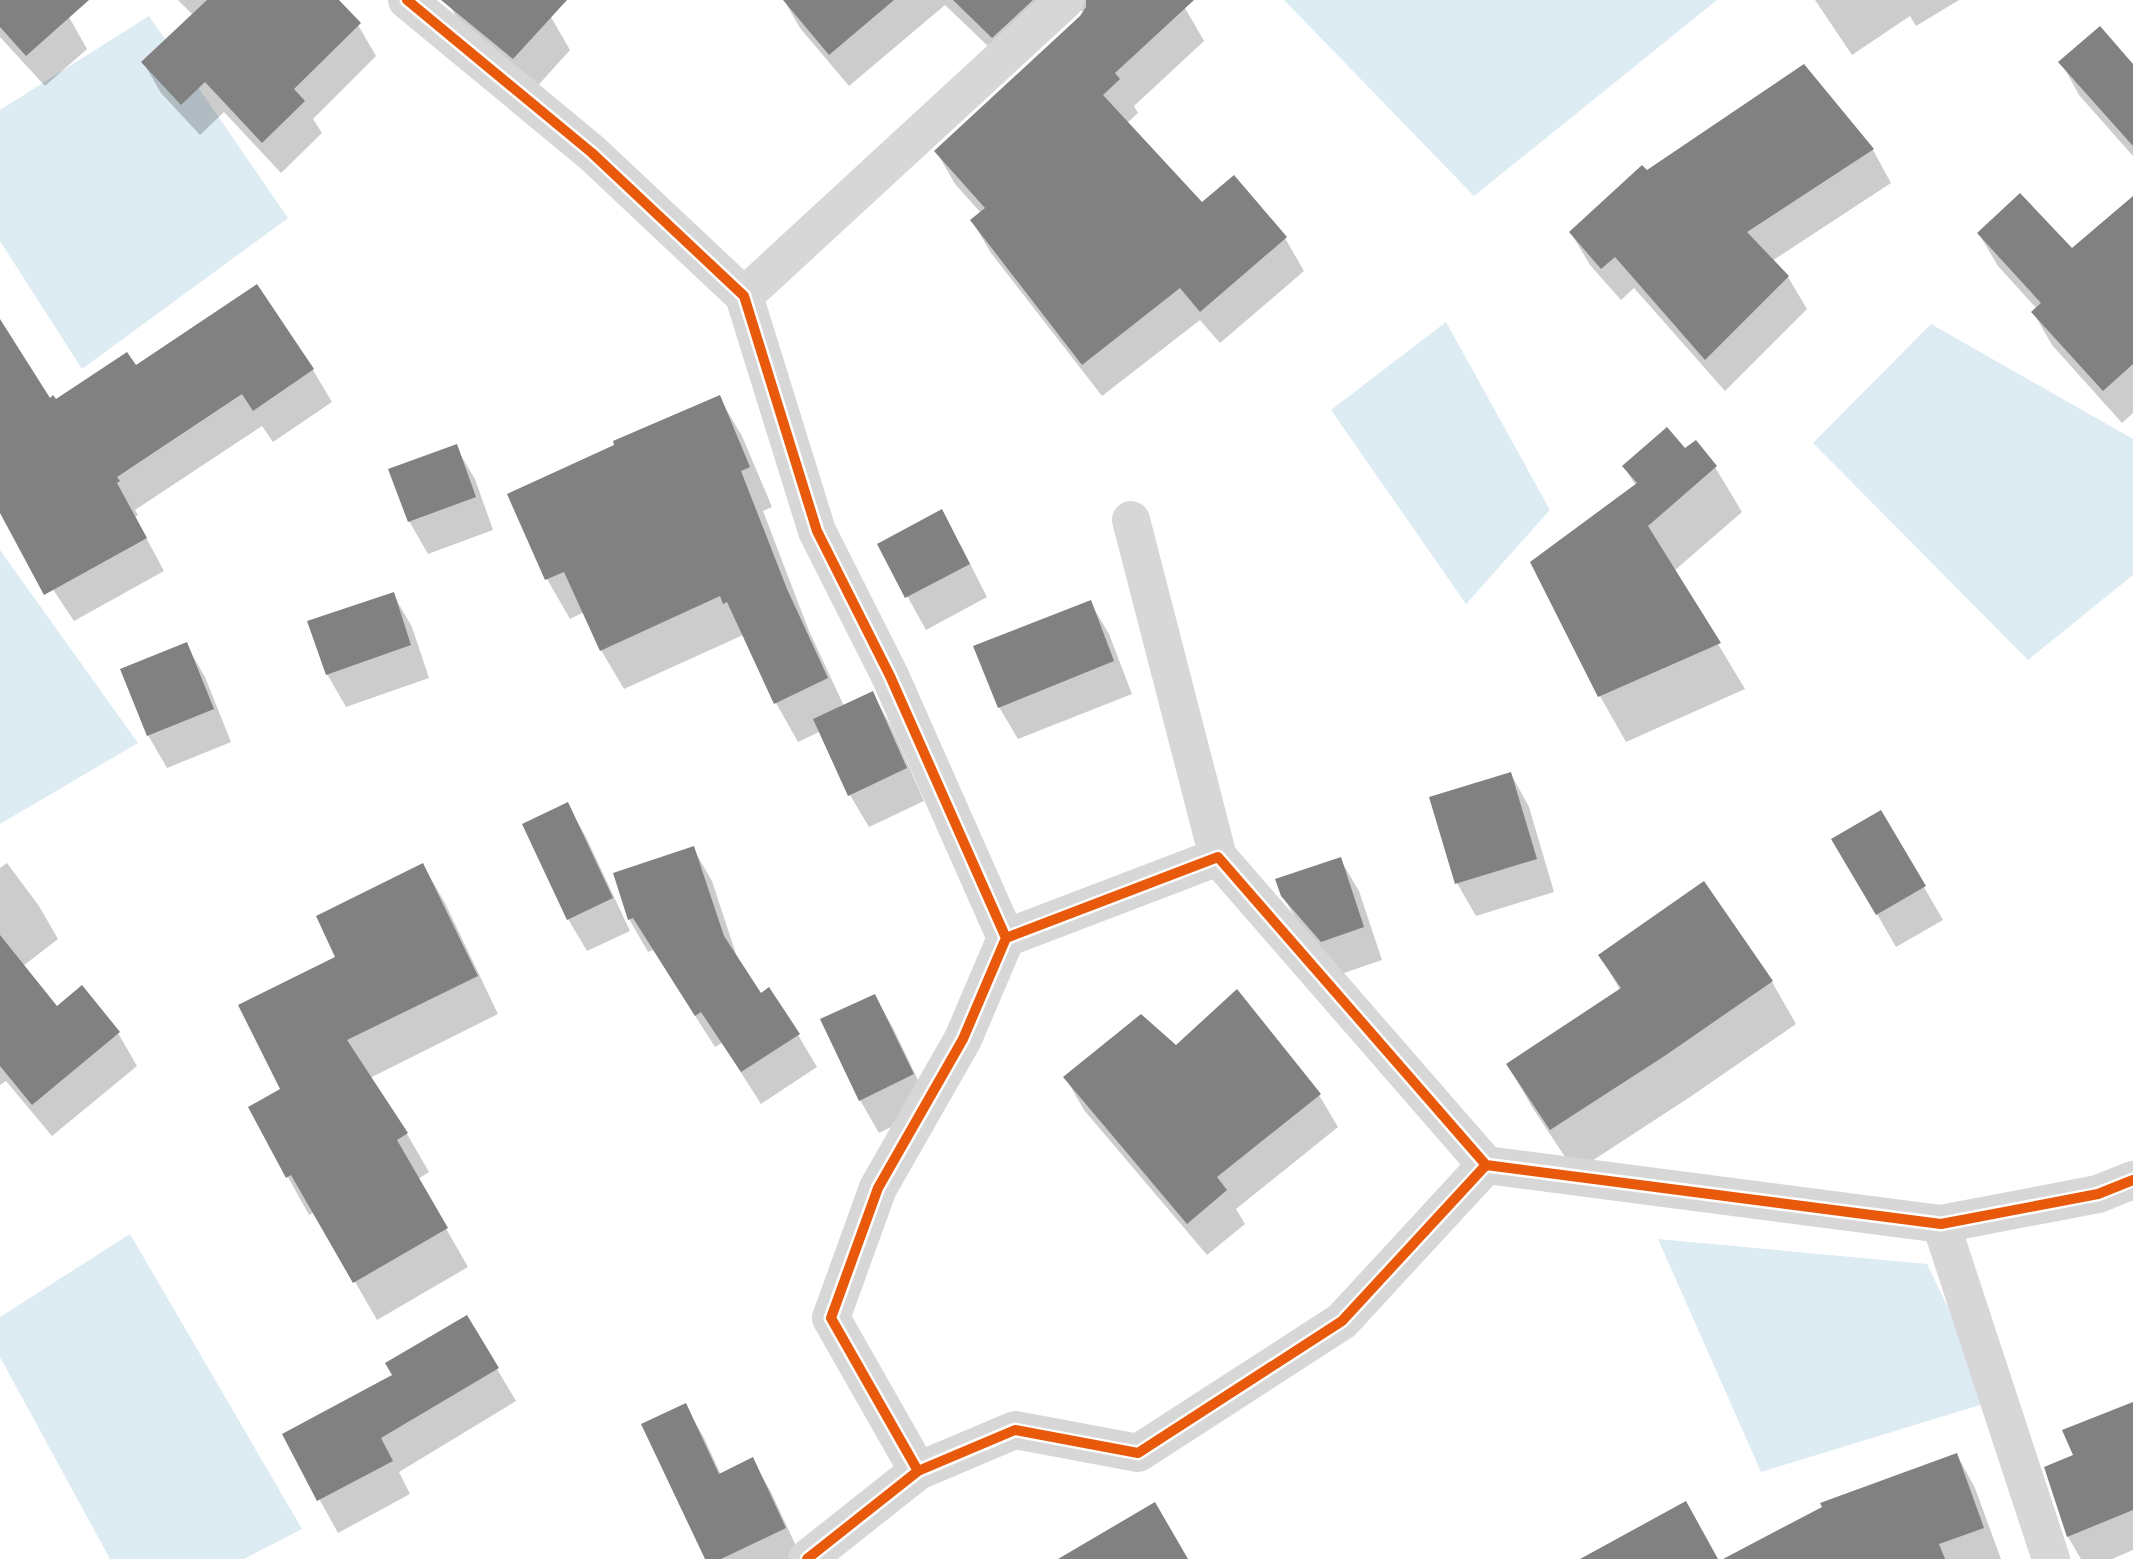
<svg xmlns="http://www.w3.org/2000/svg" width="2133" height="1559" viewBox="0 0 2133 1559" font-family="Raleway,sans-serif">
  <rect width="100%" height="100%" fill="#fff"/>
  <path fill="#ddebf3" d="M 1284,0 L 1717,0 L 1474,196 Z
    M 149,16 L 288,218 L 82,369 L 0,241 L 0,110 Z
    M 1446,322 L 1550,510 L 1466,604 L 1331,410 Z
    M 1931,324 L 2133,439 L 2133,575 L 2028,660 L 1813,443 Z
    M 0,550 L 138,743 L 0,824 Z
    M 130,1234 L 302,1529 L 244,1559 L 110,1559 L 0,1357 L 0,1317 Z
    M 1658,1239 L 1927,1264 L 1993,1401 L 1761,1472 Z"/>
  <path fill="#0003" d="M 0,0 L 81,0 L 69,17 L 87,49 L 45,86 L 0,37 Z
    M 178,0 L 335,0 L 358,25 L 376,56 L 313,119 L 322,133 L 281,173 L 224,112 L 200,135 L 161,93 L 143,62 L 193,15 Z
    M 456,0 L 533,0 L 551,17 L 570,50 L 533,91 L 469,39 L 450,6 Z
    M 784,0 L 1177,0 L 1185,8 L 1204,41 L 1134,106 L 1138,113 L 1127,123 L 1202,205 L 1233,177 L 1285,238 L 1304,271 L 1220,343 L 1200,320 L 1102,396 L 991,253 L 972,221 L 981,213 L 955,184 L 936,151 L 1081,17 L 1085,11 L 1079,11 L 1012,69 L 945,5 L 849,86 L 800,28 Z
    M 1815,0 L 1959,0 L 1916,26 L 1910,16 L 1852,55 Z
    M 2061,62 L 2133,66 L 2133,156 L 2079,95 Z
    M 1804,66 L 1873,150 L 1891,183 L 1772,261 L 1788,277 L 1807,309 L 1725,391 L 1634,288 L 1621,300 L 1590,265 L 1571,233 L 1647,173 Z
    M 2133,198 L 2133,413 L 2122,423 L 2052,345 L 2033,312 L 2037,309 L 1998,266 L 1979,234 L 2072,251 Z
    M 0,357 L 50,400 L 55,402 L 135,368 L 313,370 L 332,402 L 273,442 L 262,426 L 135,510 L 138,515 L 135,517 L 164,571 L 74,621 L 0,510 Z
    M 719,397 L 742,436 L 772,507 L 763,511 L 809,631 L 844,706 L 872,693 L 891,726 L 924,801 L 869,827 L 850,795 L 821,731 L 798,742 L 776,703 L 743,635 L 624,689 L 601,650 L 584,612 L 570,619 L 547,579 L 509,495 Z
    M 456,447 L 475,479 L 493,530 L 428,554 L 409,521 Z
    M 1685,450 L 1715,467 L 1742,512 L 1674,571 L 1745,689 L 1626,742 L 1600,696 L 1532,562 L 1636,486 L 1624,467 Z
    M 960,544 L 987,597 L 926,630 L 879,545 Z
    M 393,594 L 412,627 L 429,678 L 346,707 L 327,674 Z
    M 1090,602 L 1109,634 L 1132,694 L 1018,739 L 999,707 Z
    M 186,644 L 205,677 L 231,742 L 167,768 L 148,735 Z
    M 1511,774 L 1529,807 L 1554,892 L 1476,916 L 1457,883 Z
    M 567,804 L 586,837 L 630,931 L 587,951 L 568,919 Z
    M 1881,813 L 1943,920 L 1896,947 L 1834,840 Z
    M 693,848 L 712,881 L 739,963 L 760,995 L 798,1035 L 817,1067 L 761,1104 L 722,1043 L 715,1047 L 653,950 L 648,952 L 629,919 Z
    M 1340,859 L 1359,891 L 1382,960 L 1341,974 L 1302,929 L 1282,895 Z
    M 7,863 L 39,906 L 58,939 L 23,966 L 56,1008 L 118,1033 L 137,1066 L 52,1136 L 6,1081 L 0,1085 L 0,868 Z
    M 423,865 L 445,903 L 498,1014 L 370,1078 L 407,1134 L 429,1172 L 418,1179 L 468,1267 L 377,1320 L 315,1212 L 309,1215 L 288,1177 L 283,1090 L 337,958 Z
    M 1703,883 L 1772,982 L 1796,1024 L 1690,1097 L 1575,1172 L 1532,1107 L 1508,1065 L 1620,990 L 1600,955 Z
    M 875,996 L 893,1028 L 931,1107 L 879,1133 L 860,1100 Z
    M 1176,1048 L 1319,1095 L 1338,1127 L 1236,1209 L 1245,1224 L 1207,1255 L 1084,1110 L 1065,1077 Z
    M 497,1369 L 516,1401 L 399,1472 L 410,1494 L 338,1533 L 284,1435 Z
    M 685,1405 L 704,1438 L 721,1475 L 752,1460 L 771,1492 L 802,1559 L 707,1559 Z
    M 2133,1409 L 2133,1550 L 2112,1559 L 2081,1559 L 2068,1537 L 2046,1468 L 2075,1456 Z
    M 1957,1455 L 1975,1488 L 2001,1559 L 1736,1559 L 1824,1507 Z"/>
  <path fill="#818181" d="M 0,0 L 89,0 L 26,56 L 0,27 Z
    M 207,0 L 339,0 L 361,23 L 294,89 L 305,101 L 262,143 L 205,82 L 181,105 L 141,62 Z
    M 441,0 L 567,0 L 513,59 Z
    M 783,0 L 894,0 L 829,55 Z
    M 953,0 L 1033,0 L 992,38 Z
    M 1086,0 L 1194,0 L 1115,73 L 1120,79 L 1103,95 L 1202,202 L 1234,175 L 1287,237 L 1200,312 L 1180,288 L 1082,365 L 970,220 L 985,208 L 934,151 L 1080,16 L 1086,7 Z
    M 2100,26 L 2133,64 L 2133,146 L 2058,62 Z
    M 1804,64 L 1874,149 L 1747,232 L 1789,276 L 1705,360 L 1615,257 L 1601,269 L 1569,232 L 1642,165 L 1647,170 Z
    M 2020,193 L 2072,248 L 2133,196 L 2133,364 L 2103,391 L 2031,312 L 2041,303 L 1977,233 Z
    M 257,284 L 314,369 L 253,411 L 242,394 L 117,477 L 120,481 L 117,483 L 147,538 L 44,595 L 0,513 L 0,319 L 50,398 L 53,395 L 56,399 L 127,352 L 136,365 Z
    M 720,395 L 750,467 L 741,471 L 787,589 L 828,678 L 774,704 L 727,602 L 723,604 L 720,596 L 600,651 L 564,572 L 545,580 L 507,494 L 614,445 L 613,441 Z
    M 1667,427 L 1685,448 L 1696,440 L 1717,466 L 1648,526 L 1721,643 L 1598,697 L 1530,562 L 1637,483 L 1622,466 Z
    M 457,444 L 476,497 L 408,522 L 388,469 Z
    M 942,509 L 970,564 L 905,598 L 877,544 Z
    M 394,592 L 411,645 L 326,675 L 307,621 Z
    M 1091,600 L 1114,661 L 998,708 L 973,646 Z
    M 187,642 L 214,709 L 147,736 L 120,669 Z
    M 873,691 L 907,768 L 848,796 L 813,719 Z
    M 1511,772 L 1537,859 L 1455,884 L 1429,797 Z
    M 568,802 L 613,898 L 567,920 L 522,824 Z
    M 1881,810 L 1926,886 L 1876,915 L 1831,839 Z
    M 694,846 L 724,936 L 761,993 L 769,987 L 800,1034 L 741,1072 L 701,1012 L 695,1016 L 633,918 L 628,920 L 613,873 Z
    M 1341,857 L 1364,927 L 1321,942 L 1281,896 L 1275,879 Z
    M 423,863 L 478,976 L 347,1040 L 408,1133 L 397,1140 L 448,1228 L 353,1283 L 291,1175 L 286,1178 L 248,1107 L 280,1089 L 238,1005 L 335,957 L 316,916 Z
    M 1704,881 L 1773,981 L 1666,1055 L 1550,1130 L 1506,1064 L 1621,988 L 1598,955 Z
    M 0,935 L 57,1006 L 82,985 L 120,1032 L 32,1105 L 0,1066 Z
    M 1237,989 L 1321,1094 L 1217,1177 L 1227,1190 L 1187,1224 L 1063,1077 L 1141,1014 L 1176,1045 Z
    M 875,994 L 914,1074 L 859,1101 L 820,1019 Z
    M 467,1315 L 499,1368 L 381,1438 L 393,1461 L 317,1501 L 282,1434 L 392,1375 L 385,1363 Z
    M 2133,1402 L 2133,1510 L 2067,1537 L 2044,1467 L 2073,1455 L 2062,1430 Z
    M 686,1403 L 719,1474 L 753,1457 L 786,1528 L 721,1559 L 705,1559 L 641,1424 Z
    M 1957,1453 L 1984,1528 L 1939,1544 L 1945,1559 L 1723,1559 L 1822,1507 L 1820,1503 Z
    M 1686,1501 L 1718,1559 L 1580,1559 Z
    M 1155,1502 L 1188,1559 L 1058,1559 Z"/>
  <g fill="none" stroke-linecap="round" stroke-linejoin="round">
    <path stroke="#d7d7d7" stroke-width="38" d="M 407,0 L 592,153 L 744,296 L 817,531 L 890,676 L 1006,938
      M 744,296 L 1065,0
      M 1131,520 L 1218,857
      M 1941,1224 L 2051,1559
      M 918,1471 L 831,1318 L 878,1188 L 963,1039 L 1006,938 L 1218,857 L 1486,1165
      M 807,1559 L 918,1471 L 1015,1430 L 1138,1453 L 1342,1321 L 1486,1165 L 1941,1224 L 2098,1194 L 2133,1180"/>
    <g stroke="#fff" stroke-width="15">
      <path id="cycleway" d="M 407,0 L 592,153 L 744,296 L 817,531 L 890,676 L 1006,938
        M 918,1471 L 831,1318 L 878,1188 L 963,1039 L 1006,938 L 1218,857 L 1486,1165
        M 807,1559 L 918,1471 L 1015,1430 L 1138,1453 L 1342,1321 L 1486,1165 L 1941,1224 L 2098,1194 L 2133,1180"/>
    </g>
    <use href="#cycleway" stroke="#e8590c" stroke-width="10"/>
  </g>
</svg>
